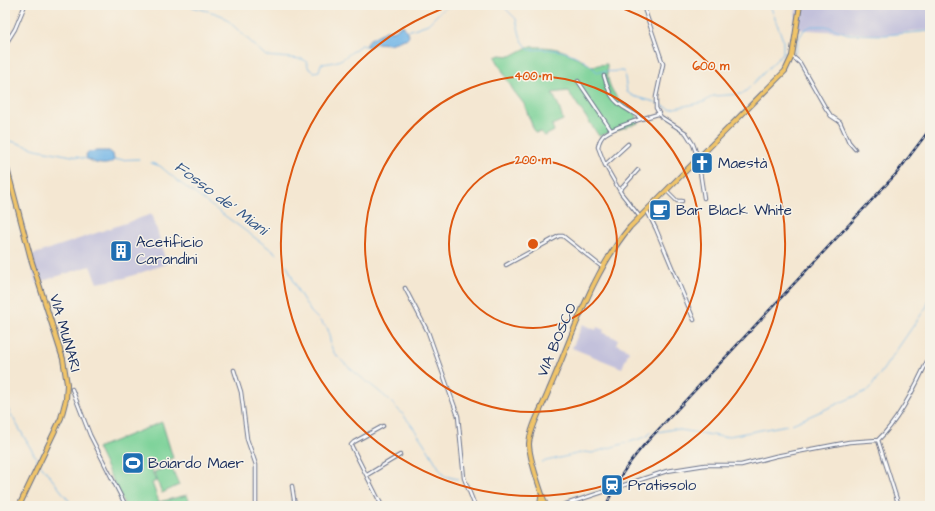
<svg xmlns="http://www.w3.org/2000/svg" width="935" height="511" viewBox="0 0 935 511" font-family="'Architects Daughter',sans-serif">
  <rect width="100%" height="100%" fill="#f7f3e8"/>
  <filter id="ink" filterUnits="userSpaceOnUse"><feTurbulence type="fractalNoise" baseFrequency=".025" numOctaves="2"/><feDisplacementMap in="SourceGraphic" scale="8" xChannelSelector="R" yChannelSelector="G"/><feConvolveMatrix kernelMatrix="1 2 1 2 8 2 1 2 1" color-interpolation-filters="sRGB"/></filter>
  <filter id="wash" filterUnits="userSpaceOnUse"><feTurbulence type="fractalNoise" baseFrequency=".012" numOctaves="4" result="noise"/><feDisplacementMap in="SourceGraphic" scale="16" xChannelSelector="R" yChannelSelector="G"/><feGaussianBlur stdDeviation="0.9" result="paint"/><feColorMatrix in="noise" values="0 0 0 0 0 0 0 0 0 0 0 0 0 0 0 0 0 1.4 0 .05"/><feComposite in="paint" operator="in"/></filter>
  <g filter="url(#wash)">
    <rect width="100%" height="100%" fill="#f4e7d2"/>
    <path fill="#c3c1db" d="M 797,5 L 930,5 L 930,30 L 911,31 L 889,35 L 793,29 Z
      M 152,214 L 161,243 L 166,264 L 125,278 L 97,283 L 90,266 L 36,283 L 29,256 Z
      M 583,324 L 596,330 L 597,327 L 604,330 L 603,333 L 618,339 L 616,344 L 627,349 L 629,351 L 622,368 L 572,348 Z"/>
    <path fill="#79d197" stroke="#4a807a" d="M 528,47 C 559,46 567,51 593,67 L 598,65 L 607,64 C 606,88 616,100 636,112 L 638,123 L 599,136 L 568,91 L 552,93 L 558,104 L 563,120 L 552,125 L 554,131 L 545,136 L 540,132 L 535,133 L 524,104 L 513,90 L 495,57 L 500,55 L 511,56 Z
      M 162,422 L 173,458 L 151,468 L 156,481 L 152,483 L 159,502 L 187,495 L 191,506 L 125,506 L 97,448 Z
      M 171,466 L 179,485 L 162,493 L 154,472 Z"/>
    <path fill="#71b5e7" stroke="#4672a2" d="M 403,25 L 409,35 L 408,38 L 390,44 L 376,43 L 368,47 L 366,46 L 370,39 L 388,30 L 393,31 Z
      M 97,151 L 109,151 L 113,154 L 114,160 C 109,167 94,164 87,159 L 86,155 L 88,152 Z"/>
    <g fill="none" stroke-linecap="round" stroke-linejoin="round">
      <path stroke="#71b5e7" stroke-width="1" d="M 186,5 L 215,13 L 223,16 L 266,56 L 302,59 L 306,61 L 309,69 L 314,72 L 319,71 L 321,64 C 344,62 344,57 361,45 L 366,46
        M 502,5 L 516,19 L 521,39 L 529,50 C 557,48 577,51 597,72 L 624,71 L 627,92 L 633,96 L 655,102
        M 770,5 L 783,40 L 783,53 L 790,53
        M 408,31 L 428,24 L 442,10 L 451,5
        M 794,53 L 795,53 L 799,38 L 804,30 L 811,26 L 826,26 L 848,34 L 885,35 L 930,31
        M 657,103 L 670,109 L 704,102 L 713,96 L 742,94 L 747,90 L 783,53
        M 5,140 L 14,142 L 36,149 L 87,159
        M 114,160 L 139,159
        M 151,163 L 160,166 L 179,182 L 277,254
        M 287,265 L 298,291 L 311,312 L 328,329 L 331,346 L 334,353 L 339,358
        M 341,360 C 358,377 379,389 395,406 C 415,426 429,452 444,476 L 458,479
        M 5,404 L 38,461
        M 792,424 L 869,390 L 927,306 L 930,298
        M 658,432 L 674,429 L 724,437 L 787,425
        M 542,462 L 585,452 L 592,453 L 646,437 L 653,430
        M 41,465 L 73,506"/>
    </g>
  </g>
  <g filter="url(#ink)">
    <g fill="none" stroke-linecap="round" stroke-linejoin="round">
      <g stroke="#676f87" stroke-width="4.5">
        <path id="street" d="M 643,5 L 663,64 L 656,97 L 656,108 L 661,117 L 686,133 L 693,144 L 698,158
          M 5,45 L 15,29 L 25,5
          M 792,56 L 800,63 L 825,107 L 831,116 L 840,122 L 849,142 L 855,149
          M 604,76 C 609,93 612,101 628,110 C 632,113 638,115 641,119
          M 578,81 L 611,130
          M 697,161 L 699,165 L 704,198
          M 605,165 L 628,144
          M 620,190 L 638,170
          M 667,191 L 677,201 L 682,201
          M 647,211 L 656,229 L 694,320
          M 640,217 L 621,193 L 605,165 L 598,147 C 599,142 601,137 605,134 C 616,126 644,118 658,114
          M 506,265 L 559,236 L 563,236 L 602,267
          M 405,288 L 428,332 L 458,416 L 464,478 L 475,506
          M 234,370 L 241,392 L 247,439 L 256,465 L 256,506
          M 72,389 L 90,435 L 126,506
          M 878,440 C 899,420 918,382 930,355
          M 878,440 L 899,506
          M 367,475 L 400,455
          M 292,486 L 295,506
          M 382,506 L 351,445 L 354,442 L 383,426
          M 560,506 L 667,471 L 705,465 L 741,465 L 776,456 L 849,442 L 878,440"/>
      </g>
      <g stroke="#676f87" stroke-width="6">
        <path id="primary" d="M 5,161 L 31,259 L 63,359 L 67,384 L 66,399 L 61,418 L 19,506
          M 540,506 L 541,497
          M 546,506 C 541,491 529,459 529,444 C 530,427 543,406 549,390 C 573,335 591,274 630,227 L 785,71 L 792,56 L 800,5"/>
      </g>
      <use href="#street" stroke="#fff" stroke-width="2.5"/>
      <use href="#primary" stroke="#f0c469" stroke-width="4"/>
      <g stroke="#1b2f5e" stroke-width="2.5">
        <path id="rail" d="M 606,506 C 616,481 627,465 644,445 L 896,174 L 930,129"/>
      </g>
      <use href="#rail" stroke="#f7f3e8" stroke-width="1" stroke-dasharray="3" stroke-linecap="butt"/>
    </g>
  </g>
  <g fill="none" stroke="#de5710" stroke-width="2">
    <circle cx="533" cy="244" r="84"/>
    <circle cx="533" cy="244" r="168"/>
    <path d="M613 5A252 252 0 1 1 453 5"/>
  </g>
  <defs>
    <g id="church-square" transform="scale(1.15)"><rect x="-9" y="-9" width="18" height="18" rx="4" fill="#1f6fb2" stroke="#f7f3e8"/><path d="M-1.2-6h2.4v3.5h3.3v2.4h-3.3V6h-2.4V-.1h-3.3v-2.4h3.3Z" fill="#fff"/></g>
    <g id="cafe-square" transform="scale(1.15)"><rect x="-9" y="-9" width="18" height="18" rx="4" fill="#1f6fb2" stroke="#f7f3e8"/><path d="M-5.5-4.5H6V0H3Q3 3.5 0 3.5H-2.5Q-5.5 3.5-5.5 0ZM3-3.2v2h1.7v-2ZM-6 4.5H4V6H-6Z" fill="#fff"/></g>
    <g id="building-square" transform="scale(1.15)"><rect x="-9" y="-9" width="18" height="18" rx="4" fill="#1f6fb2" stroke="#f7f3e8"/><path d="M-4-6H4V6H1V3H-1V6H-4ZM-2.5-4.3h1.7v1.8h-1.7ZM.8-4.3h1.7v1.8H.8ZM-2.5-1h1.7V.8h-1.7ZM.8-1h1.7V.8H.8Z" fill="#fff"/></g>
    <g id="stadium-square" transform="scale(1.15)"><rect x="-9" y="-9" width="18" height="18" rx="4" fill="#1f6fb2" stroke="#f7f3e8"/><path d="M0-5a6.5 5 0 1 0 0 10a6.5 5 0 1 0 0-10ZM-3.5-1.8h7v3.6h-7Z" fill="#fff"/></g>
    <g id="station-square" transform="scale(1.15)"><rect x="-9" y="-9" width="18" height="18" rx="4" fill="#1f6fb2" stroke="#f7f3e8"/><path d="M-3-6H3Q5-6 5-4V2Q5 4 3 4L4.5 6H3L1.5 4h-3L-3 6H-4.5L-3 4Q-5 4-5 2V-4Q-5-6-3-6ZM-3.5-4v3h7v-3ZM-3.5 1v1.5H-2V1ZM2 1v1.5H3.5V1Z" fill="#fff"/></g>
  </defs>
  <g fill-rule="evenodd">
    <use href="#church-square" x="702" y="163"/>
    <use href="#cafe-square" x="660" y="210"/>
    <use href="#building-square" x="121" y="251"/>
    <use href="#stadium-square" x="133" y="463"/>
    <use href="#station-square" x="612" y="485"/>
  </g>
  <g text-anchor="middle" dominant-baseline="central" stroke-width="3" stroke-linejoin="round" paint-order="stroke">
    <g font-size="15" fill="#1b2f5e" stroke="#f7f3e8" text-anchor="start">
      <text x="718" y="163">Maestà</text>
      <text x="676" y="210">Bar Black White</text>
      <text x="136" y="242">Acetificio<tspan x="136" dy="17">Carandini</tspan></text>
      <text x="148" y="463">Boiardo Maer</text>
      <text x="628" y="485">Pratissolo</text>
    </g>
    <g font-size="15" fill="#1b2f5e" stroke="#f7f3e8">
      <text transform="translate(65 333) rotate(74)">VIA MUNARI</text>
      <text transform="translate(557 340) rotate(-67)">VIA BOSCO</text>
    </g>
    <g font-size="16" font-style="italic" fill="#355787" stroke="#f7f3e8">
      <text transform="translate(221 198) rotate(37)">Fosso de' Miani</text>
    </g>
  </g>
  <circle cx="533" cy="244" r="6" fill="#de5710" stroke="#f7f3e8" stroke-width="2"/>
  <g font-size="12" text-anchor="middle" font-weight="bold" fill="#de5710" stroke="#f7f3e8" stroke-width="3" stroke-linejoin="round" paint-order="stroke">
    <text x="711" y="70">600 m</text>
    <text x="533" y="80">400 m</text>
    <text x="533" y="164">200 m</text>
  </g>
  <rect width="935" height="511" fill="none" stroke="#f7f3e8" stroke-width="20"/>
</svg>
